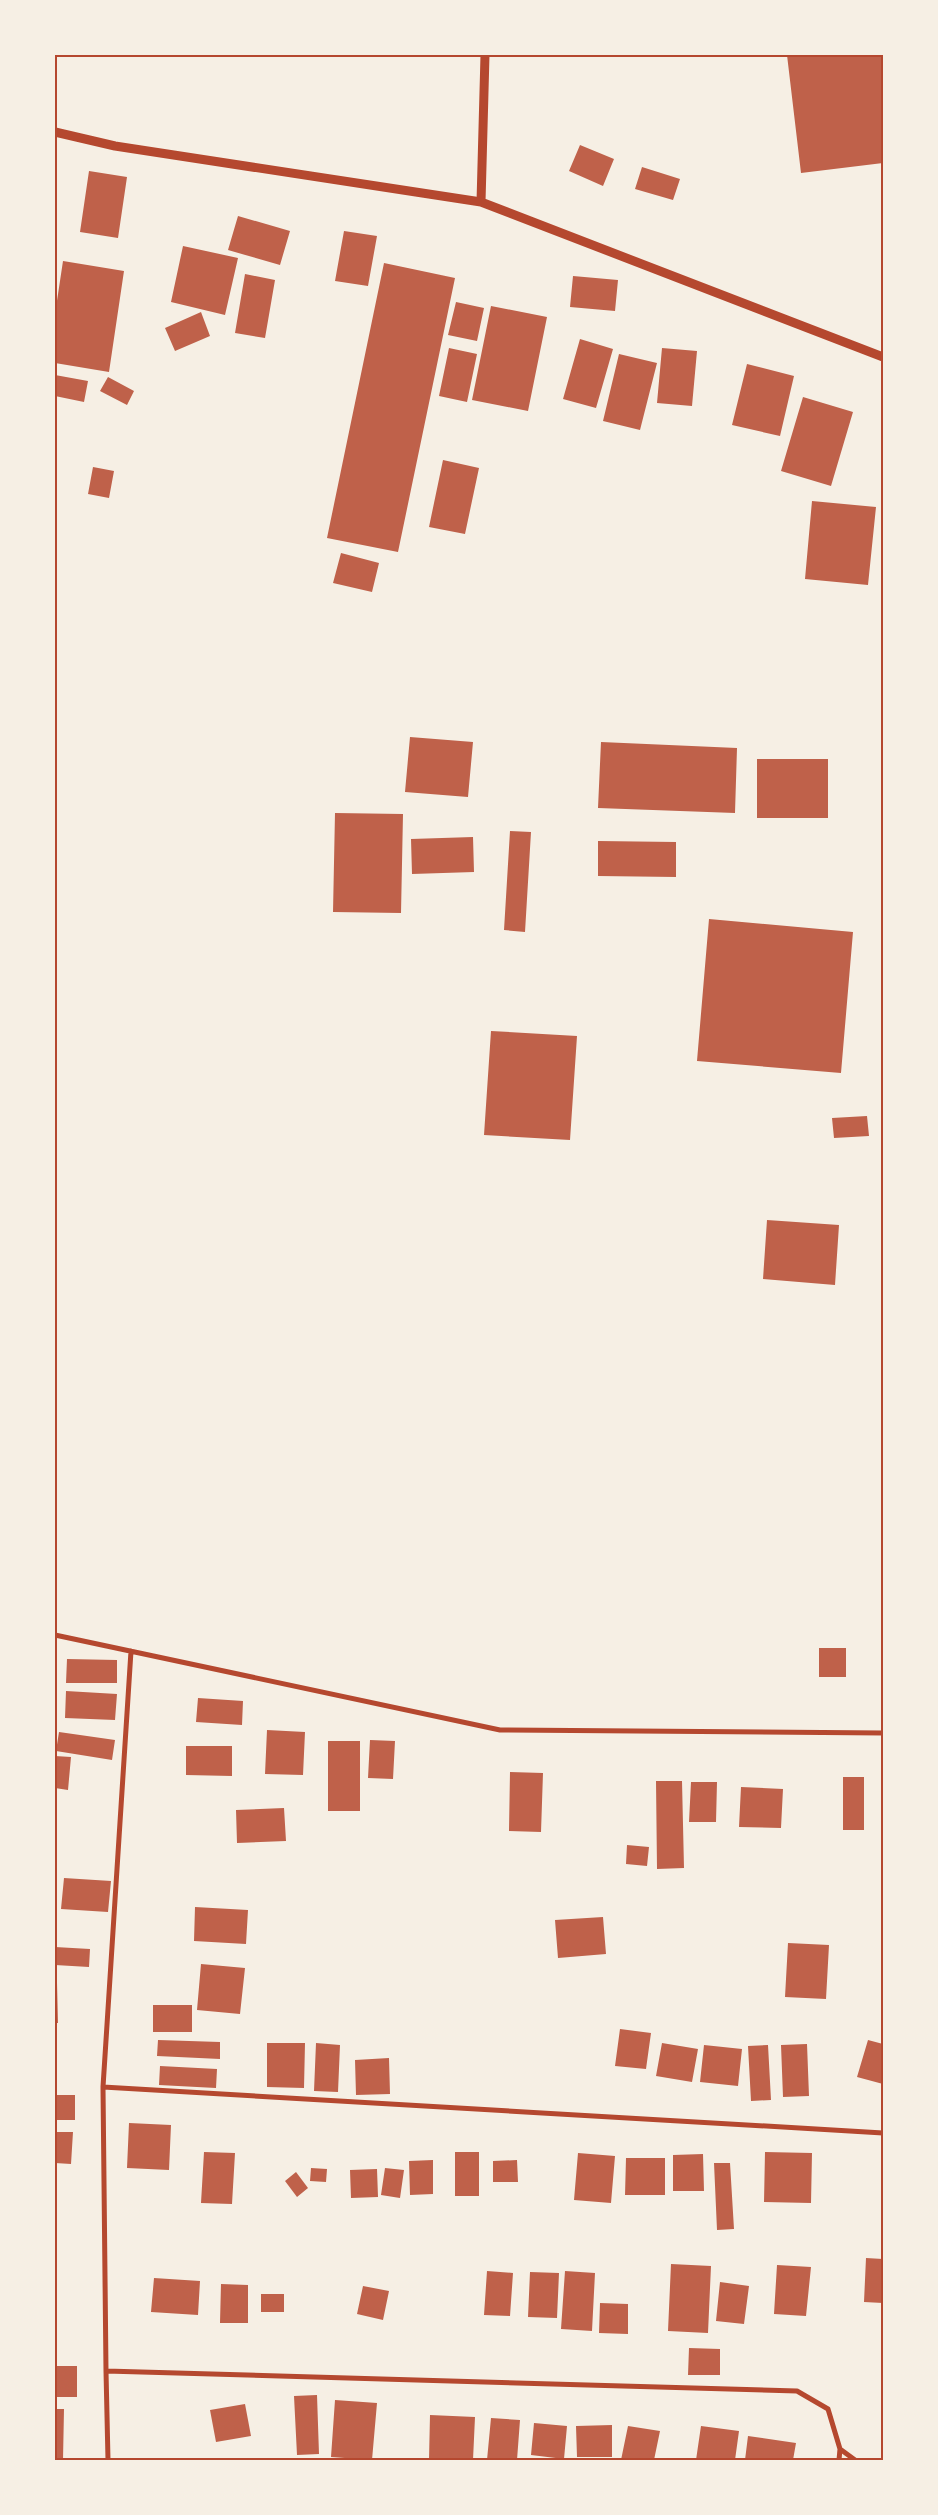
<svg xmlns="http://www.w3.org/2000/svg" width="938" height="2515" viewBox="0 0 938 2515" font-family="Ubuntu,sans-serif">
  <rect width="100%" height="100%" fill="#f6efe4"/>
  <path fill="#bf614a" d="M 787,55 L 883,55 L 883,163 L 801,173 Z
    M 580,145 L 614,159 L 603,186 L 569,171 Z
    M 642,167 L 680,179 L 673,200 L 635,189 Z
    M 89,171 L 127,177 L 118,238 L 80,232 Z
    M 238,216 L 290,231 L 280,265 L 228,250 Z
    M 344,231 L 377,236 L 368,286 L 335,281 Z
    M 183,246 L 238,258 L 225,315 L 171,302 Z
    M 63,261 L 124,271 L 109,372 L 55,363 L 55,314 Z
    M 384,263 L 455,278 L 398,552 L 327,538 Z
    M 245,274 L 275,280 L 265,338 L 235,333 Z
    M 573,276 L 618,280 L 615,311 L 570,307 Z
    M 456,302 L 484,308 L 477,341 L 448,335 Z
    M 491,306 L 547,317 L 528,411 L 472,400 Z
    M 201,312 L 210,336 L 175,351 L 165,328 Z
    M 580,339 L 613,349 L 596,408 L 563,399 Z
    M 449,348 L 477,354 L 467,402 L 439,396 Z
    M 662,348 L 697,351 L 692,406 L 657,403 Z
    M 619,354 L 657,363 L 640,430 L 603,421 Z
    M 747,364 L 794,376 L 780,436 L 732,425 Z
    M 55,375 L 88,381 L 84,402 L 55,396 Z
    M 108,377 L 134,391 L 127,405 L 100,391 Z
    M 803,397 L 853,412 L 831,486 L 781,471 Z
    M 443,460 L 479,468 L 465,534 L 429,527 Z
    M 93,467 L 114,471 L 109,498 L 88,494 Z
    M 812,501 L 876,507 L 868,585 L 805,579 Z
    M 341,553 L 379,563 L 372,592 L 333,583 Z
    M 410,737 L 473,742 L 468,797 L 405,792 Z
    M 601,742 L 737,748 L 735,813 L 598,808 Z
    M 757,759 L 828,759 L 828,818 L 757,818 Z
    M 335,813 L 403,814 L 401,913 L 333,912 Z
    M 510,831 L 531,832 L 525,932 L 504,930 Z
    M 473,837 L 474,872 L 412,874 L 411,839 Z
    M 598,841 L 676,842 L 676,877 L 598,876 Z
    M 709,919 L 853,932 L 841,1073 L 697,1061 Z
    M 491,1031 L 577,1036 L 570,1140 L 484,1135 Z
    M 867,1116 L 869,1136 L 834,1138 L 832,1118 Z
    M 767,1220 L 839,1225 L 835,1285 L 763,1279 Z
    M 819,1648 L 846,1648 L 846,1677 L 819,1677 Z
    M 67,1659 L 117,1660 L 117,1683 L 66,1683 Z
    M 66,1691 L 117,1694 L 115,1720 L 65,1718 Z
    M 198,1698 L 243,1701 L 242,1725 L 196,1722 Z
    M 267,1730 L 305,1732 L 303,1775 L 265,1774 Z
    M 59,1732 L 115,1740 L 112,1760 L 56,1751 Z
    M 370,1740 L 395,1741 L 393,1779 L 368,1778 Z
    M 328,1741 L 360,1741 L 360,1811 L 328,1811 Z
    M 186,1746 L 232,1746 L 232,1776 L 186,1775 Z
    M 55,1756 L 71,1757 L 68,1790 L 55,1788 Z
    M 510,1772 L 543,1773 L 541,1832 L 509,1831 Z
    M 843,1777 L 864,1777 L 864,1830 L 843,1830 Z
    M 656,1781 L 682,1781 L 684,1868 L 657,1869 Z
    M 691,1782 L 717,1782 L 716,1822 L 689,1822 Z
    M 741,1787 L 783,1789 L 781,1828 L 739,1827 Z
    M 284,1808 L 286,1841 L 237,1843 L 236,1810 Z
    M 627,1845 L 649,1847 L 647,1866 L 626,1864 Z
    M 64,1878 L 111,1881 L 108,1912 L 61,1909 Z
    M 195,1907 L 248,1910 L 246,1944 L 194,1941 Z
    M 603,1917 L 606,1954 L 558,1958 L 555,1920 Z
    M 788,1943 L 829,1945 L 826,1999 L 785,1997 Z
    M 55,1947 L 90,1949 L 89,1967 L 55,1965 Z
    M 201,1964 L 245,1968 L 240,2014 L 197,2010 Z
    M 55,1983 L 57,1983 L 58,2023 L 55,2023 Z
    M 153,2005 L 192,2005 L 192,2032 L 153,2032 Z
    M 620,2029 L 651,2033 L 646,2069 L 615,2066 Z
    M 158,2040 L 220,2042 L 220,2059 L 157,2056 Z
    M 868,2040 L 883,2044 L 883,2084 L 857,2077 Z
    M 267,2043 L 305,2043 L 304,2088 L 267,2087 Z
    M 316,2043 L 340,2045 L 338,2092 L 314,2091 Z
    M 662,2043 L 698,2049 L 692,2082 L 656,2076 Z
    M 807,2044 L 809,2096 L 783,2097 L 781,2045 Z
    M 704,2045 L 742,2049 L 738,2086 L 700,2082 Z
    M 768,2045 L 771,2100 L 751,2101 L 748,2046 Z
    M 389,2058 L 390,2094 L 356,2095 L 355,2060 Z
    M 160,2066 L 217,2069 L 216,2088 L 159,2085 Z
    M 55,2095 L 75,2095 L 75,2120 L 55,2120 Z
    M 129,2123 L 171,2125 L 169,2170 L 127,2168 Z
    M 55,2132 L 73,2132 L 71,2164 L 55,2163 Z
    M 204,2152 L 235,2153 L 232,2204 L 201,2203 Z
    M 455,2152 L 479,2152 L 479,2196 L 455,2196 Z
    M 765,2152 L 812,2153 L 811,2203 L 764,2202 Z
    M 578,2153 L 615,2156 L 611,2203 L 574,2200 Z
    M 703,2154 L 704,2191 L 673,2191 L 673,2155 Z
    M 626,2158 L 665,2158 L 665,2195 L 625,2195 Z
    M 433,2160 L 433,2194 L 410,2195 L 409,2161 Z
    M 517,2160 L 518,2182 L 493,2182 L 493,2161 Z
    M 714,2163 L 730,2163 L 734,2229 L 717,2230 Z
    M 311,2168 L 327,2169 L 326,2182 L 310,2181 Z
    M 385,2168 L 404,2170 L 400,2198 L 381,2195 Z
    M 377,2169 L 378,2197 L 351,2198 L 350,2170 Z
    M 296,2172 L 308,2188 L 297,2197 L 285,2181 Z
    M 866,2258 L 883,2259 L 883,2303 L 864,2302 Z
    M 671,2264 L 711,2266 L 708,2333 L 668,2331 Z
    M 777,2265 L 811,2267 L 806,2316 L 774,2314 Z
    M 487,2271 L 513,2273 L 510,2316 L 484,2315 Z
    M 565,2271 L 595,2273 L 592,2331 L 561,2329 Z
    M 530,2272 L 559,2273 L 557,2318 L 528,2317 Z
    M 154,2278 L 200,2281 L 198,2315 L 151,2312 Z
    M 720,2282 L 749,2286 L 744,2324 L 716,2321 Z
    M 221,2284 L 248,2285 L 248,2323 L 220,2323 Z
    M 363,2286 L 389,2291 L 383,2320 L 357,2314 Z
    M 261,2294 L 284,2294 L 284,2312 L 261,2312 Z
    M 600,2303 L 628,2304 L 628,2334 L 599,2333 Z
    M 689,2348 L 720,2349 L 720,2375 L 688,2375 Z
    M 55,2366 L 77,2366 L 77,2397 L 55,2397 Z
    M 317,2395 L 319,2454 L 297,2455 L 294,2396 Z
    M 335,2400 L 377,2403 L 372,2460 L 331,2457 Z
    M 245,2404 L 251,2436 L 216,2442 L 210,2410 Z
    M 55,2409 L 64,2409 L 63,2460 L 55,2460 Z
    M 430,2415 L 475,2417 L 473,2460 L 429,2460 Z
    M 491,2418 L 520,2420 L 517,2460 L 487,2460 Z
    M 534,2423 L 567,2426 L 564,2459 L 531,2455 Z
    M 612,2425 L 612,2457 L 577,2457 L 576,2426 Z
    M 628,2426 L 660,2431 L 654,2460 L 621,2460 Z
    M 701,2426 L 739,2431 L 735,2460 L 696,2460 Z
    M 748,2436 L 796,2443 L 793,2460 L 745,2460 Z"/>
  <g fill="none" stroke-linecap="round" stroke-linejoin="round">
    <path stroke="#b5482f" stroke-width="5" d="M 55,1635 L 500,1730 L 883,1733
      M 131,1651 L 103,2087 L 106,2371 L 797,2391 L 828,2409 L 840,2449 L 855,2460
      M 103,2087 L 883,2133
      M 106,2371 L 108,2460
      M 839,2460 L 840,2449"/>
    <path stroke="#b5482f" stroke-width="9" d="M 55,132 L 115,146 L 481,202 L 883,357
      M 481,202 L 485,55"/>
  </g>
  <rect width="938" height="2515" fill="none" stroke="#f6efe4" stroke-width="112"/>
  <rect x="56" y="56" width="826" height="2403" fill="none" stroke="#b5482f" stroke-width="2"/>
</svg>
